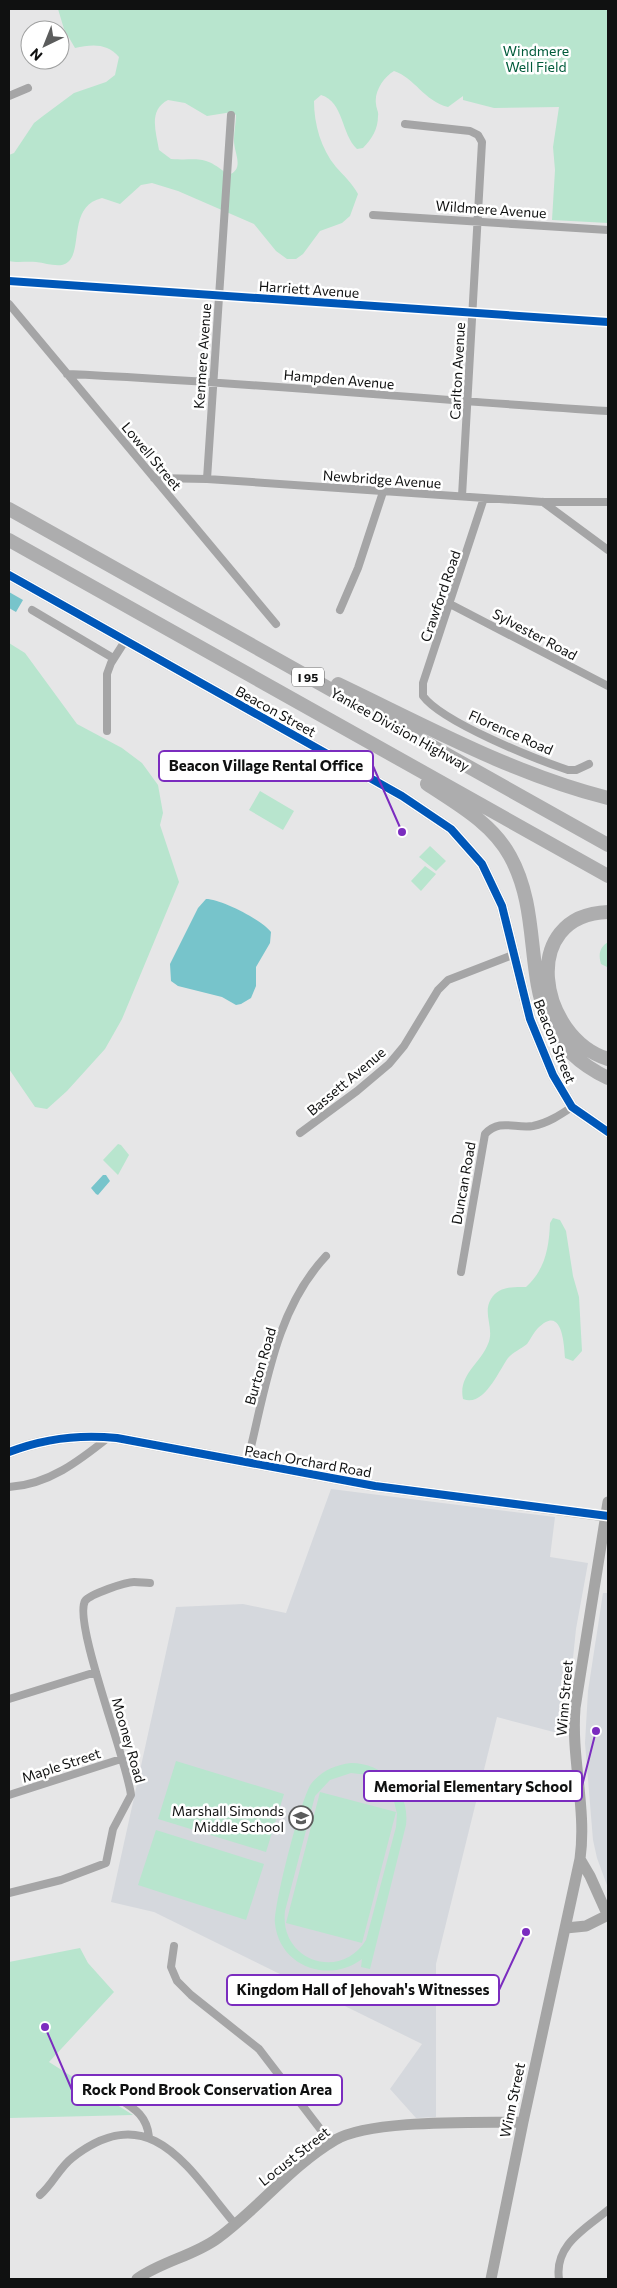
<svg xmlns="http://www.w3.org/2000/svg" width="617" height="2288" viewBox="0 0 617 2288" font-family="Commissioner,sans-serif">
  <rect width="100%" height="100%" fill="#e6e6e7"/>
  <path fill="#d5d8dd" d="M 331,1489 L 555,1517 L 550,1557 L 588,1563 L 576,1629 L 565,1735 L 497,1717 L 436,1964 L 436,2117 L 416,2118 L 390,2089 L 422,2044 L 154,1912 L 111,1902 L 176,1607 L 243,1604 L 286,1613 Z
    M 603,1593 L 608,1593 L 608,1888 L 597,1858 L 593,1840 L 585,1743 L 588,1691 Z"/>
  <path fill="#b8e5ce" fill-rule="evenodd" d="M 58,9 L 608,9 L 608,223 L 552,220 L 555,170 L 553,147 L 559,107 L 494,108 L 463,100 L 463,96 L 448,107 C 424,101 415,78 394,71 C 384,77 374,91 376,104 C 376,108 379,112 378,116 C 378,129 372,139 363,148 L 357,149 C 341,134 344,102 321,95 L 314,101 C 314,124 321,149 336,167 C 344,176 352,183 358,194 L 350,216 L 342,223 L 320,231 L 303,254 L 296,259 L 287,259 L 276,251 L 254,224 L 178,191 L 152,183 L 141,185 L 120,204 L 102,198 C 64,207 87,259 62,265 C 52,266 45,263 36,262 C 26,261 18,263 9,261 L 9,155 L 14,153 L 34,123 L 43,116 L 74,93 L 106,82 L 115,75 L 119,57 C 107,43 92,44 75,48 L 64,29 ZM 168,100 L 185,103 L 207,116 L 232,112 L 236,115 C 236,123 234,131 234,139 C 233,152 246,169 228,175 C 203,154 200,161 171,159 L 159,150 C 156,132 148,110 168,100 Z
    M 9,643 L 25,653 L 77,724 L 122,748 L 142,763 L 158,785 L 163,813 L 160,825 L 179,882 L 122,1019 L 105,1049 L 67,1091 L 47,1109 L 35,1107 L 9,1069 Z
    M 260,791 L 294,811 L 283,830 L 249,810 Z
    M 430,846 L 446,861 L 436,871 L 419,857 Z
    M 425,866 L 436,874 L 421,891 L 411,881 Z
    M 608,942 L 608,966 L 607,967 L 601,964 C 598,954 600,947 608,942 Z
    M 118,1144 L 121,1145 L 129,1155 L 118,1175 L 103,1160 Z
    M 553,1218 L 560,1220 L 566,1231 L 573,1276 L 579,1297 L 582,1351 L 573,1361 L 565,1358 C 564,1343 562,1304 538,1328 C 533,1333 531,1339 527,1344 C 521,1349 513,1352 508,1358 C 499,1370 484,1408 463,1399 C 458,1375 480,1364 488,1344 C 495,1329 482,1313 491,1299 C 499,1286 513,1287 526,1287 C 545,1270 549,1248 550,1223 Z
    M 176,1761 L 284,1794 L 266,1852 L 158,1819 Z
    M 351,1763 C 384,1763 410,1791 406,1825 L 370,1969 L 361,1967 L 362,1959 C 329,1984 280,1967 275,1924 C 273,1907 301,1798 311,1784 C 321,1771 335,1765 351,1763 ZM 351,1773 L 368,1775 L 381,1782 L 393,1797 L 397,1814 L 396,1827 L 366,1940 C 340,1982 279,1960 285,1911 L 315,1796 L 330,1780 Z
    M 320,1792 L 396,1812 L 362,1943 L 286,1923 Z
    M 156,1830 L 264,1864 L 246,1920 L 138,1885 Z
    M 80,1948 L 88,1963 L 114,1992 L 49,2062 L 133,2115 L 9,2118 L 9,1962 Z"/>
  <path fill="#77c4cb" d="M 9,592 L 23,600 L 16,612 L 9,608 Z
    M 206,899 C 221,899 262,920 271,932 L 270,943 L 256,967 L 256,986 L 251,998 L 241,1004 L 236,1005 L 222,997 L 178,986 L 171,981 L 170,964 L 198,908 Z
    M 103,1175 L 106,1175 L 110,1181 L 98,1195 L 96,1194 L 91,1188 Z"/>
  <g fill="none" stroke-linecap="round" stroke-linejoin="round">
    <path stroke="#a5a5a6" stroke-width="8" d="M 9,96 L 28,88
      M 405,124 L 470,131 L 478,135 L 482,142 L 462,496
      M 373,215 L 608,230
      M 9,281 L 608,322
      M 9,304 L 276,624
      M 67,374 C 248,382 428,400 608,411
      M 154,478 L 207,479 L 543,502 L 608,502
      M 207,479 L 231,115
      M 484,498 L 423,683 L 423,696 C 442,722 535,759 568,770 L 576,770 L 589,764
      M 543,502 L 608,550
      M 450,604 L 608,686
      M 32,610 L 113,658
      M 340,610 L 358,568 L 383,492
      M 107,731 L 107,674 L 111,663 L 125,641
      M 300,1133 L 357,1091 L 389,1064 L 404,1046 L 438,990 L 448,980 L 515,954
      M 461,1272 L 485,1134 C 500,1118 515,1129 533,1126 C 548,1123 560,1115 572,1107
      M 247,1463 C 265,1393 274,1311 326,1256
      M 9,1487 C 48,1485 79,1461 109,1437
      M 9,1699 L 96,1672
      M 9,1795 L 121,1759
      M 9,1893 L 61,1880 L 106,1863 L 113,1829 L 131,1795 C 127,1760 73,1623 85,1601 C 90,1594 126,1582 134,1582 C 140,1582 145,1583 150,1583
      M 174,1946 L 171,1967 L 177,1981 L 191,1995 L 259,2049 L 331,2143
      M 119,2099 C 136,2109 147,2117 149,2137
      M 40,2195 C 53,2184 59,2168 72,2158 C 151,2096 189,2170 235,2224
      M 559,2279 C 554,2245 585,2229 608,2210"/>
    <path stroke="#a5a5a5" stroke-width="11" d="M 9,575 L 402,796 L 451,829 L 482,864 L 502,906 L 530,1019 L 553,1075 L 572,1107 L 608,1132
      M 9,1452 C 45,1438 79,1434 117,1438 L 375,1486 L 606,1516
      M 580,1859 L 590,1876 L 608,1916
      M 566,1928 L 586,1926 L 608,1915
      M 137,2279 C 162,2261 194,2256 218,2238 C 259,2208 291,2166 335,2140 C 371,2119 478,2123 523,2122
      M 491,2279 L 523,2122 L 580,1859 C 587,1809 571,1759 575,1708 L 608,1502"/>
    <path stroke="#adadae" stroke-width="14" d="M 9,509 L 608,845
      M 9,540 L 608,876
      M 338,684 C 426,726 513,774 608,798
      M 427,784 C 457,804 492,823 510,856 C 553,933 505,1029 608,1078
      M 608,912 C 518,915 538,1037 608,1059"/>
    <g stroke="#fff" stroke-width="11">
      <path id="cycleway" d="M 9,281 L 608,322
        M 9,575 L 402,796 L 451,829 L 482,864 L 502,906 L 530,1019 L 553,1075 L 572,1107 L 608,1132
        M 9,1452 C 45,1438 79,1434 117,1438 L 375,1486 L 608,1516"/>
    </g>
    <use href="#cycleway" stroke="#0057b8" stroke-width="8"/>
  </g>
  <defs>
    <g id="school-ring" transform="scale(1.25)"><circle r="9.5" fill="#fff" stroke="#5b5c5c" stroke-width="1.5"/><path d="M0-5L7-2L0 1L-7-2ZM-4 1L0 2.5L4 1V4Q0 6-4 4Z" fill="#5b5c5c"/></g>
  </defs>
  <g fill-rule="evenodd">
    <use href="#school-ring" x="301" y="1818"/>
  </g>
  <g text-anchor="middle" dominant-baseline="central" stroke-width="5" stroke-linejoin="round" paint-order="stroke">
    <rect fill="#fff" stroke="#585858" stroke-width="1" x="292" y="667.5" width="32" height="19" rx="4"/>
    <g font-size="12" font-weight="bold" fill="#101111">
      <text x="308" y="677">I 95</text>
    </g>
    <g font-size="14" fill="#005b3b" stroke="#fff">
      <text x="536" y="50">Windmere<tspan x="536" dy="16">Well Field</tspan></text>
    </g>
    <g font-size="14" fill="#101111" stroke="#fff">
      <text transform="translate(491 209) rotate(4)">Wildmere Avenue</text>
      <text transform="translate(309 289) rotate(4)">Harriett Avenue</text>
      <text transform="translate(202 356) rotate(-86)">Kenmere Avenue</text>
      <text transform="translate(457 371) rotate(-87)">Carlton Avenue</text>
      <text transform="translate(339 379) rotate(5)">Hampden Avenue</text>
      <text transform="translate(152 456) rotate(50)">Lowell Street</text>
      <text transform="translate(382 479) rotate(4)">Newbridge Avenue</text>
      <text transform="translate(440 596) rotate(-71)">Crawford Road</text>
      <text transform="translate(535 634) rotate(28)">Sylvester Road</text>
      <text transform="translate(276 711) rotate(29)">Beacon Street</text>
      <text transform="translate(400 729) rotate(29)">Yankee Division Highway</text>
      <text transform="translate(511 732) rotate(24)">Florence Road</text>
      <text transform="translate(555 1041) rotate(68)">Beacon Street</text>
      <text transform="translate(346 1081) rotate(-40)">Bassett Avenue</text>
      <text transform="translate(463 1183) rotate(-80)">Duncan Road</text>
      <text transform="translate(260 1366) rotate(-74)">Burton Road</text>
      <text transform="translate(308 1461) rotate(10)">Peach Orchard Road</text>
      <text transform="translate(564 1698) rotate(-85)">Winn Street</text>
      <text transform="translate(129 1740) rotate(74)">Mooney Road</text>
      <text transform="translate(61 1765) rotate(-18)">Maple Street</text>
      <text transform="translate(512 2100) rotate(-78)">Winn Street</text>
      <text transform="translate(294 2156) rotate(-38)">Locust Street</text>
    </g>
    <g font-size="14" fill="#101111" stroke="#fff" text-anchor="end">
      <text x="284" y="1810">Marshall Simonds<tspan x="284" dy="16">Middle School</tspan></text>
    </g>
  </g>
  <path fill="none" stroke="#7b2cbf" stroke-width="2" d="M402 832L373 766M596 1731L582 1786M526 1932L499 1990M45 2027L72 2090"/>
  <g fill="#7b2cbf" stroke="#fff" stroke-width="2">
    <circle cx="402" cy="832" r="5"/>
    <circle cx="596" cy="1731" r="5"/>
    <circle cx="526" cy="1932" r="5"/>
    <circle cx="45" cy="2027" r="5"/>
  </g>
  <g fill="#fff" stroke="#7b2cbf" stroke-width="2">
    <rect x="159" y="751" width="214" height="30" rx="5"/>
    <rect x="364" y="1771" width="218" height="30" rx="5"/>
    <rect x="227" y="1975" width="272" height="30" rx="5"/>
    <rect x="72" y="2075" width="270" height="30" rx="5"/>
  </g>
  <g font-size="15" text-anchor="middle" font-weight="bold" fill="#101111">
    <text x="266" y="771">Beacon Village Rental Office</text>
    <text x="473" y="1792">Memorial Elementary School</text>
    <text x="363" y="1995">Kingdom Hall of Jehovah's Witnesses</text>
    <text x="207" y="2095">Rock Pond Brook Conservation Area</text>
  </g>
  <rect width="617" height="2288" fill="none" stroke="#101111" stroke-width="20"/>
  <g transform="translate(45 45) rotate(223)"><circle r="24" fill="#ffffff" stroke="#9fa0a0"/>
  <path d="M0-4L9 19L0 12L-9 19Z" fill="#5b5c5c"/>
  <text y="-8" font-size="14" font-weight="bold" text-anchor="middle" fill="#101111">N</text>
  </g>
</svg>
